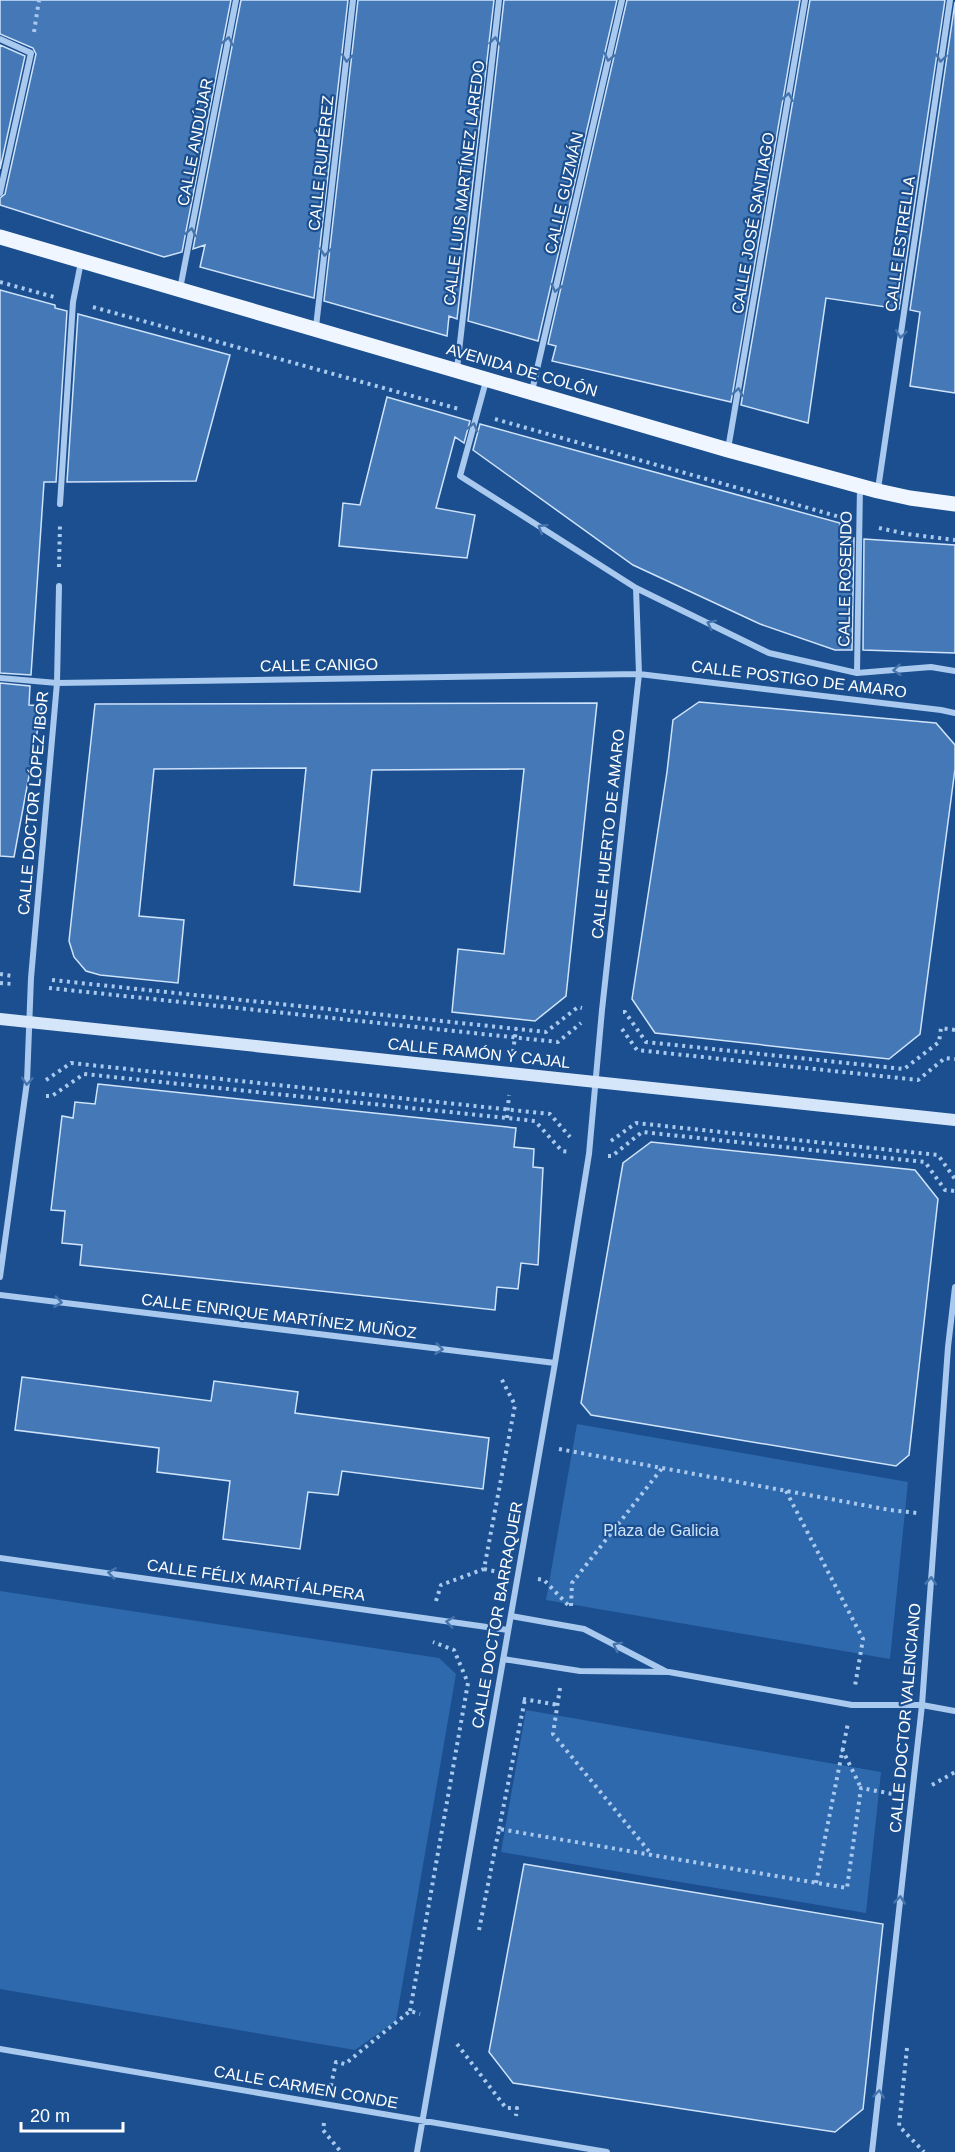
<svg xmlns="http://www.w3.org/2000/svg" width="955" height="2152" viewBox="0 0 955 2152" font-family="Helvetica,sans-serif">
  <rect width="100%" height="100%" fill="#1b4f8f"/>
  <path fill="#2e69ad" d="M 577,1424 L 908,1482 L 890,1659 L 546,1600 Z
    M 0,1591 L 439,1658 L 456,1674 L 396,2021 L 355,2050 L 0,1989 Z
    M 526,1710 L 881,1772 L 866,1913 L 501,1852 Z"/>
  <path fill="#4478b7" stroke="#cfe3fa" stroke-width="1.5" d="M 0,0 L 231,0 L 182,252 L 164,257 L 0,205 L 0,198 L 5,194 L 36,54 L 33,48 L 0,34 Z
    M 241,0 L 348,0 L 314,298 L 200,267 L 205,245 L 193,249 Z
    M 358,0 L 494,0 L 457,319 L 449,316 L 447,336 L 324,301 Z
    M 504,0 L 617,0 L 538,341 L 468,321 Z
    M 627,0 L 800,0 L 731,402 L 552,361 L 556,346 L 548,344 Z
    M 810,0 L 945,0 L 899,309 L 826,298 L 808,423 L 741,405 Z
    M 955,2 L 955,393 L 910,386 L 920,312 L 910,310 Z
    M 0,45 L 25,56 L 0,169 Z
    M 0,290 L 55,305 L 55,308 L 67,311 L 56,482 L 44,482 L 31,675 L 0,673 Z
    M 78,314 L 230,355 L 196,481 L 67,482 Z
    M 387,397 L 470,421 L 464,443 L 455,437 L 436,508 L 475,515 L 467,558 L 339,546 L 343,503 L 360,505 Z
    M 480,424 L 840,523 L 840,538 L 854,538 L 852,650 L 835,650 L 760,624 L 633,565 L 473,450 Z
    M 864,539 L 955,545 L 955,653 L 863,650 Z
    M 0,683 L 30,686 L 29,705 L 42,706 L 14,857 L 0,856 Z
    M 699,702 L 936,723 L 955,745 L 955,769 L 920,1034 L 889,1059 L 655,1033 L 632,999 L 667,772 L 673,720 Z
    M 597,703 L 566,996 L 535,1021 L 452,1012 L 458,949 L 504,954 L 524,769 L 372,770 L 360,892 L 294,885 L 306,768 L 154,769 L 139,916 L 184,920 L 178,983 L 100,975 L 86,971 L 74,957 L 69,941 L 95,704 Z
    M 98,1084 L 516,1128 L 514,1147 L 534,1149 L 533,1167 L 543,1168 L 538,1265 L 521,1263 L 518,1289 L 497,1287 L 495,1310 L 80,1265 L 82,1245 L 62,1243 L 65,1211 L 51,1210 L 62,1116 L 73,1118 L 75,1102 L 95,1104 Z
    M 651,1142 L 915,1170 L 938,1199 L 909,1455 L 896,1466 L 591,1415 L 581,1403 L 623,1163 Z
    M 22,1377 L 211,1401 L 214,1381 L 298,1392 L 295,1413 L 489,1438 L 483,1489 L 342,1471 L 338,1495 L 308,1492 L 300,1549 L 223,1539 L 230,1481 L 157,1472 L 159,1448 L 15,1430 Z
    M 524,1864 L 883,1924 L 863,2109 L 835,2132 L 513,2083 L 489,2052 Z"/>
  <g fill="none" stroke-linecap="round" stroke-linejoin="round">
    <path stroke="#a9c9ee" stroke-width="4" stroke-dasharray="3 4.5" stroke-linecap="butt" d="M 34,32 L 39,0
      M 0,282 L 54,297
      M 93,307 L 459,409
      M 495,419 L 840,517
      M 879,528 L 907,534 L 955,540
      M 59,567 L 60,524
      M 0,974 L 12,976
      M 52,980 L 546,1032 L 578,1007 L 582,1008
      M 0,983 L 12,984
      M 49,988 L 558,1042 L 581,1023
      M 623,1012 L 625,1012 L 646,1042 L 904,1069 L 939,1042 L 941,1028 L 955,1030
      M 622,1029 L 637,1050 L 918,1080 L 945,1058 L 955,1059
      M 513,1052 L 516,1029
      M 46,1080 L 71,1063 L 550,1114 L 570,1137
      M 46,1096 L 52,1096 L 84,1074 L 507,1118 L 535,1121 L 562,1151 L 570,1152
      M 507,1118 L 509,1095
      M 611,1141 L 636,1123 L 938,1155 L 955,1179
      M 608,1156 L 612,1156 L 642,1132 L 925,1162 L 945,1190 L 955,1191
      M 559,1449 L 890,1510 L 917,1513
      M 786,1491 L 863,1639 L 855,1686
      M 484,1569 L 498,1572
      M 538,1579 L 544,1580 L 568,1605
      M 436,1601 L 441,1585 L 484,1569 L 515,1405 L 500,1376
      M 571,1606 L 572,1583 L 663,1467
      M 560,1688 L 553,1734 L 652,1855
      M 523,1699 L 558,1705
      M 842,1749 L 861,1788
      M 932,1785 L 955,1772
      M 499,1829 L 525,1699
      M 816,1883 L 848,1723
      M 479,1930 L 499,1829 L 847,1888 L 861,1788 L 893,1794
      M 410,2011 L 468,1683 L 454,1650 L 433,1642
      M 457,2044 L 506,2108 L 517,2108 L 516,2116
      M 907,2048 L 899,2126 L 924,2152
      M 331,2086 L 336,2062 L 345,2064 L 410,2011 L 420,2014
      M 324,2123 L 323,2130 L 341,2152"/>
    <path stroke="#a9c9ee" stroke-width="6" d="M 0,39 L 31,53 L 0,193
      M 180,289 L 236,0
      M 316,327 L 353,0
      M 457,369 L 499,0
      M 486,381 L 460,476 L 636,588 L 769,653 L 857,673 L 931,667 L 955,671
      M 532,391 L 622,0
      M 728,449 L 805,0
      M 878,489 L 950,0
      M 60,504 L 73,302 L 81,262
      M 857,673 L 860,486
      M 0,678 L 57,683 L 639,674 L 941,710 L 955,713
      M 0,1277 L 27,1082 L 31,978 L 57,683 L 59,586
      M 0,1295 L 555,1363
      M 0,1558 L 508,1630
      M 511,1616 L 584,1629 L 665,1671
      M 503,1659 L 580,1671 L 669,1672 L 852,1705 L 922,1705 L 955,1711
      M 0,2049 L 607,2152
      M 417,2152 L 555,1363 L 589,1154 L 602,1010 L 639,674 L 636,588
      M 872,2152 L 922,1705 L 948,1347 L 955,1287"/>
    <path stroke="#d6e6fa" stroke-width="12" d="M 0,1019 L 955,1120"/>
    <path stroke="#f0f6ff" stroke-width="15" d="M 0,237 L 728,450 L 878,491 L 910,498 L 955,504"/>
  </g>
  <defs><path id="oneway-chevron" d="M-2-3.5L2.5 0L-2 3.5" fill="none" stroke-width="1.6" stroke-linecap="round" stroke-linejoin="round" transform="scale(1.5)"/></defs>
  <g stroke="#4674ac">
    <use href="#oneway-chevron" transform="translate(228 41) rotate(-79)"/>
    <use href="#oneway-chevron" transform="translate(495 41) rotate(-83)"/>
    <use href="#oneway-chevron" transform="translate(609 57) rotate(103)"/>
    <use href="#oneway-chevron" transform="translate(347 58) rotate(96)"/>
    <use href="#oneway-chevron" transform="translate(941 58) rotate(98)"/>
    <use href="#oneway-chevron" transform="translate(788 97) rotate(-80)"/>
    <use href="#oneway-chevron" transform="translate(191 232) rotate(-79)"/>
    <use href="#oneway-chevron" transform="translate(325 252) rotate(96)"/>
    <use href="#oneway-chevron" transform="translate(556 288) rotate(103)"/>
    <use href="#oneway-chevron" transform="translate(901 334) rotate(98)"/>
    <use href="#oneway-chevron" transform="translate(738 392) rotate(-80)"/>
    <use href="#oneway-chevron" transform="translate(473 427) rotate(-75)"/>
    <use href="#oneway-chevron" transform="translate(542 528) rotate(-148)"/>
    <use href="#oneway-chevron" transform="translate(711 624) rotate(-154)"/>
    <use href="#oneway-chevron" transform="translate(897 670) rotate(175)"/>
    <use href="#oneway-chevron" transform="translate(27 1081) rotate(94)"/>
    <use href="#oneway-chevron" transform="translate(58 1302) rotate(7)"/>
    <use href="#oneway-chevron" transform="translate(439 1349) rotate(7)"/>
    <use href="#oneway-chevron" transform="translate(112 1573) rotate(-172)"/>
    <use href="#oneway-chevron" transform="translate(931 1581) rotate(-86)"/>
    <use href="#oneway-chevron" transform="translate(450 1622) rotate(-172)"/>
    <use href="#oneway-chevron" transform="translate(617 1646) rotate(-153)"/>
    <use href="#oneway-chevron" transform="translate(900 1900) rotate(-84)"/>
    <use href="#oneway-chevron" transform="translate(879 2094) rotate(-84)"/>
  </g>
  <g text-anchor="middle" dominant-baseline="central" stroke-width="4.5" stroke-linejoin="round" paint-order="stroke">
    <g font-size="16" fill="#fff" stroke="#1b4f8f">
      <text transform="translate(195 142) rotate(-79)">CALLE ANDÚJAR</text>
      <text transform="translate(321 163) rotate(-84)">CALLE RUIPÉREZ</text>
      <text transform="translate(464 183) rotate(-83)">CALLE LUIS MARTÍNEZ LAREDO</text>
      <text transform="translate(564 193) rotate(-77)">CALLE GUZMÁN</text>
      <text transform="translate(753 223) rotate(-80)">CALLE JOSÉ SANTIAGO</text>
      <text transform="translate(900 244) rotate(-82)">CALLE ESTRELLA</text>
      <text transform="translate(522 370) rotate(16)">AVENIDA DE COLÓN</text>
      <text transform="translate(845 579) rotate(-89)">CALLE ROSENDO</text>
      <text transform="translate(319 665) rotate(-1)">CALLE CANIGO</text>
      <text transform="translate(799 679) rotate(7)">CALLE POSTIGO DE AMARO</text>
      <text transform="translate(33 803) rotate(-85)">CALLE DOCTOR LÓPEZ IBOR</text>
      <text transform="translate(608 834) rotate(-84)">CALLE HUERTO DE AMARO</text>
      <text transform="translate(479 1053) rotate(6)">CALLE RAMÓN Y CAJAL</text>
      <text transform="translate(279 1316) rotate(7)">CALLE ENRIQUE MARTÍNEZ MUÑOZ</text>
      <text transform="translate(256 1580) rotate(8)">CALLE FÉLIX MARTÍ ALPERA</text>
      <text transform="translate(497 1615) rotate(-80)">CALLE DOCTOR BARRAQUER</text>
      <text transform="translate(905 1718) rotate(-85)">CALLE DOCTOR VALENCIANO</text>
      <text transform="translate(306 2087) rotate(10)">CALLE CARMEN CONDE</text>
    </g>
    <g font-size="16" fill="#cfe3fa" stroke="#1b4f8f">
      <text x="661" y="1530">Plaza de Galicia</text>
    </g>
  </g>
  <path d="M21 2122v9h102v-9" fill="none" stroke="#ffffff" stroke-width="3"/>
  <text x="30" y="2122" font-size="18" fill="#ffffff" stroke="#1b4f8f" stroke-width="4.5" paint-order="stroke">20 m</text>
</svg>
